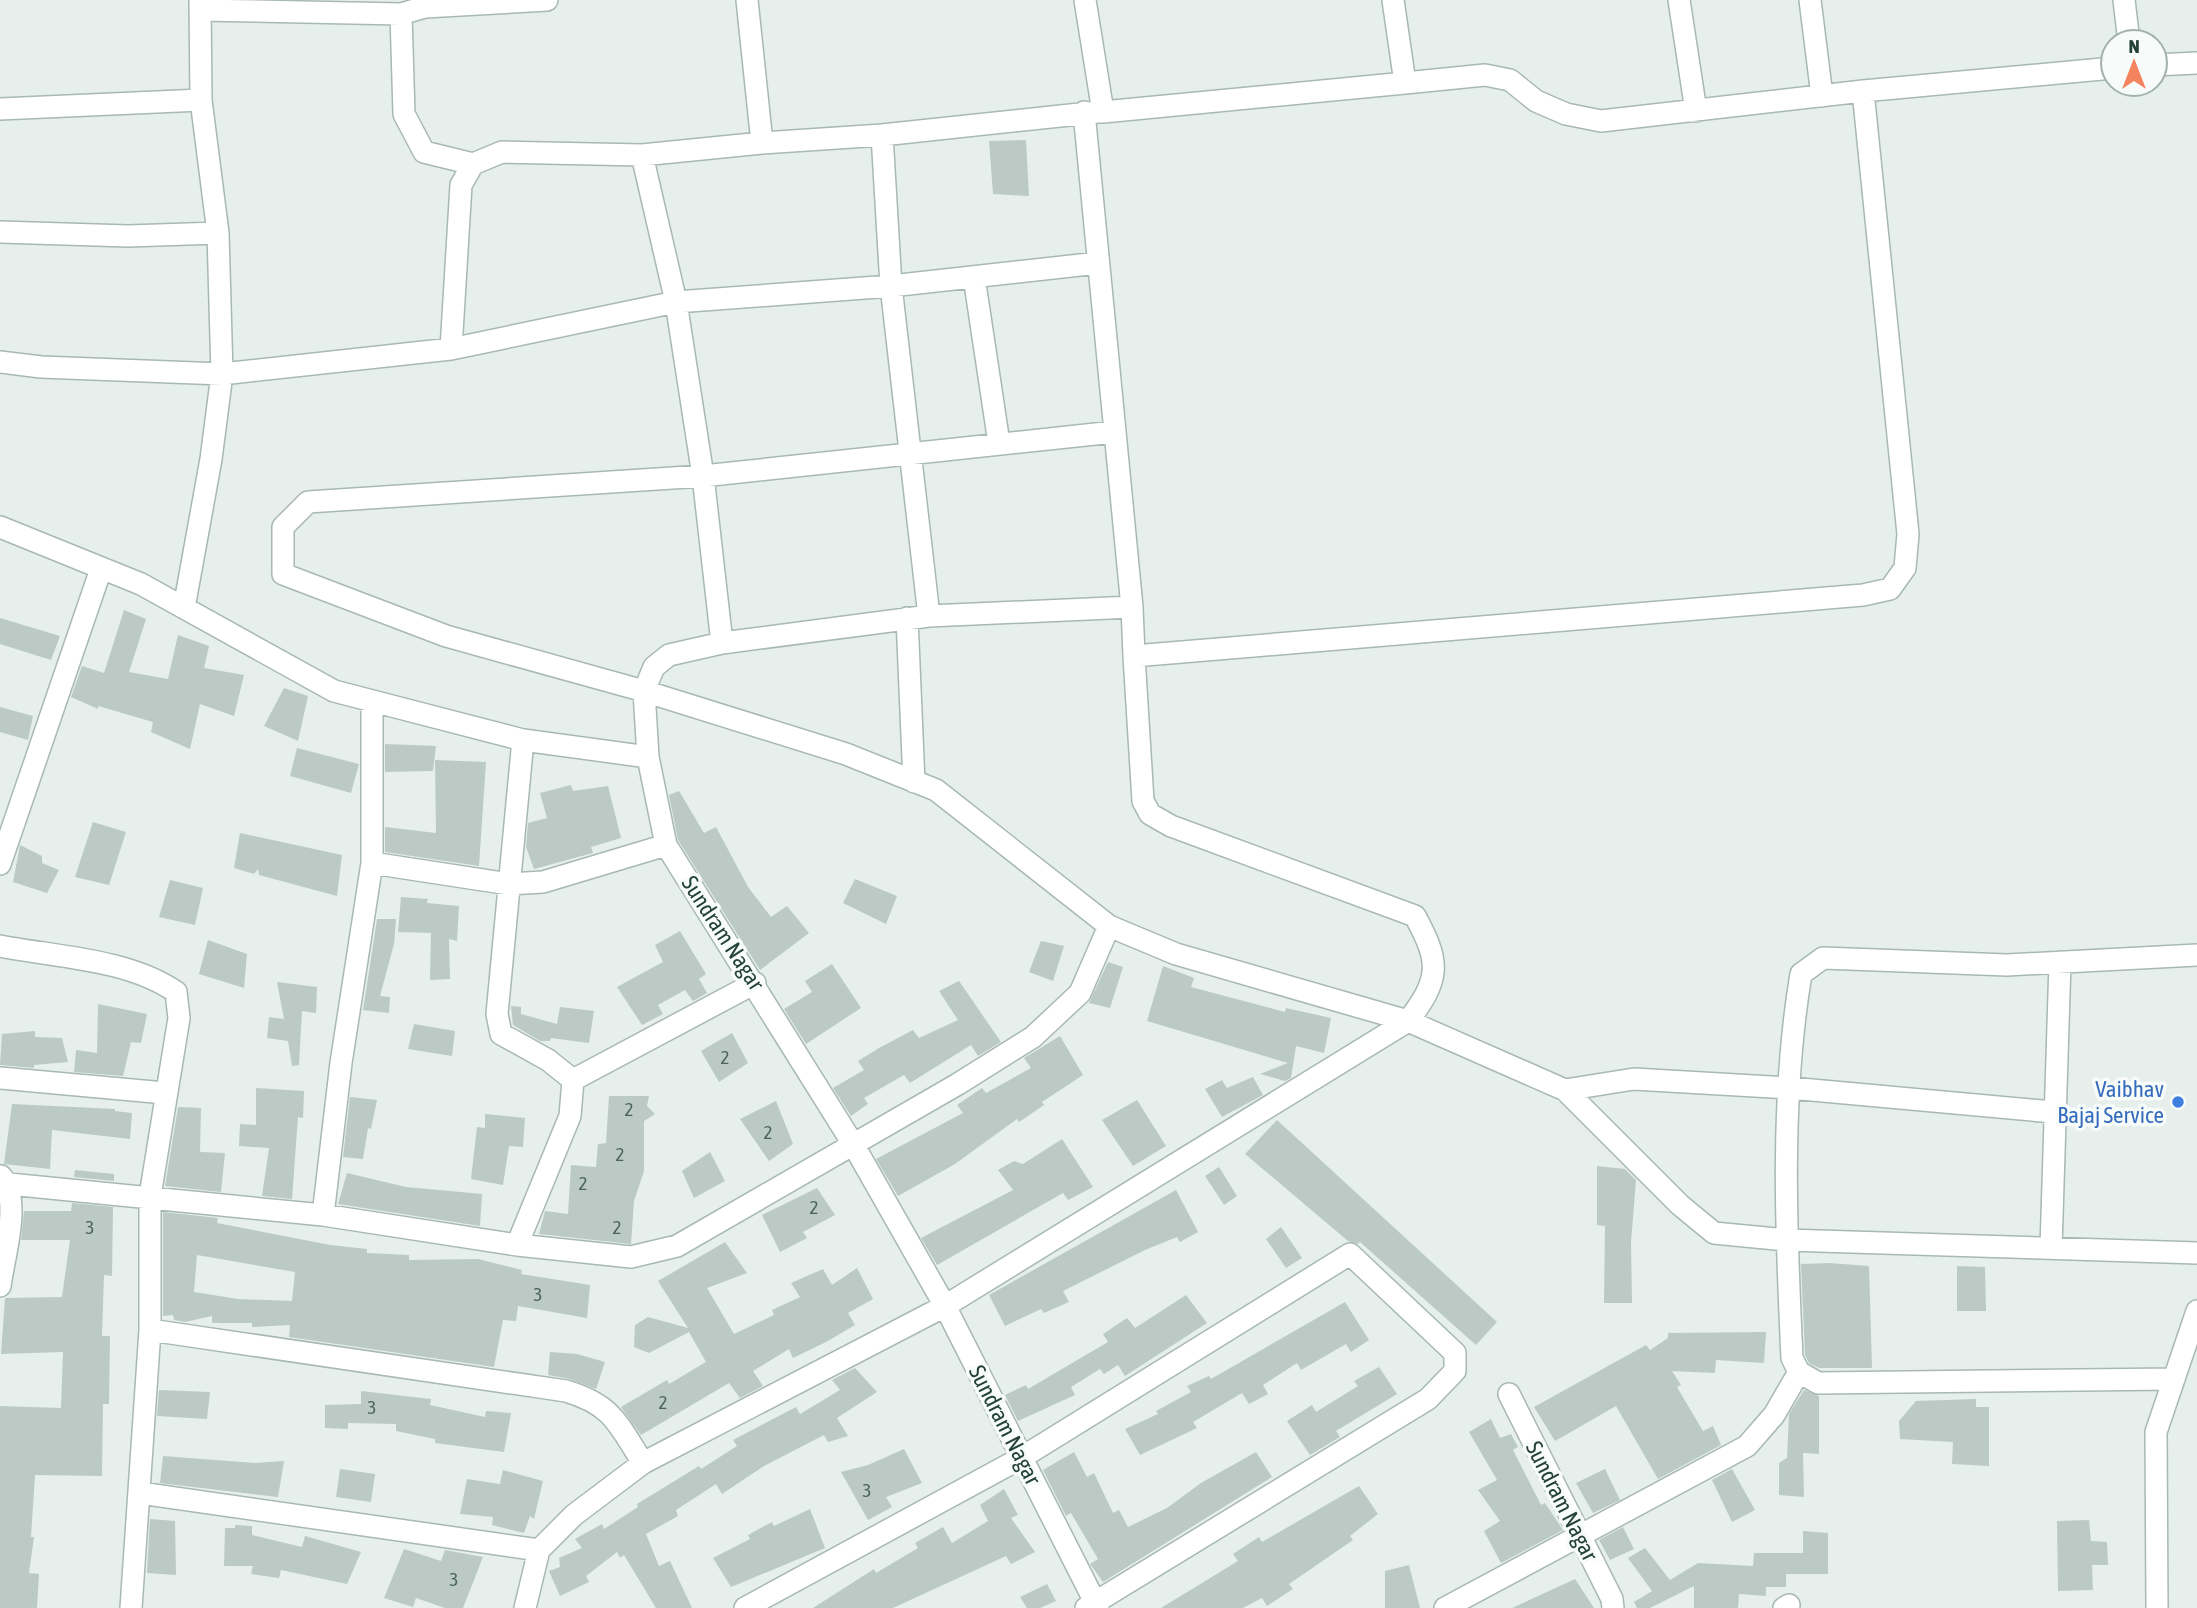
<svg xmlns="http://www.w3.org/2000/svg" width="2197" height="1608" viewBox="0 0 2197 1608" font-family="'Asap Condensed',sans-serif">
  <rect width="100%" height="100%" fill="#e6efeb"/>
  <path fill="#bbcac4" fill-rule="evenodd" d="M 1026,140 L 1029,196 L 993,194 L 989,141 Z
    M 124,610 L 146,619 L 129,672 L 168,679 L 178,635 L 209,646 L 204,668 L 244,675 L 234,716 L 200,704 L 190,749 L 151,732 L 153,722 L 98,706 L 98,709 L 71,697 L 82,666 L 104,673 Z
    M 0,618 L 60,636 L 51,660 L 0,644 Z
    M 284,688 L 308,696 L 298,741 L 264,726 Z
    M 0,707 L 33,716 L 28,740 L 0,732 Z
    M 385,744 L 436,746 L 433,771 L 385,772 Z
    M 297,748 L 359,764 L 351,793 L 290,776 Z
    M 435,760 L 486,762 L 479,866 L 385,852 L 385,827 L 436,833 Z
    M 571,785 L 573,791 L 608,786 L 621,838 L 591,847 L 593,853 L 534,869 L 526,847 L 528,823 L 547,818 L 540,793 Z
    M 679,791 L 704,833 L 716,827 L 748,887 L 771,917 L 787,906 L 809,933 L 760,970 L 678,840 L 669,795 Z
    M 93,822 L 126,832 L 109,885 L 75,877 Z
    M 240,833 L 342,855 L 337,896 L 259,875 L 258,869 L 254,874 L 234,868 Z
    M 20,845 L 42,856 L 42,863 L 59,870 L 47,893 L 13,882 Z
    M 855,879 L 897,896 L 886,924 L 843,903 Z
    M 170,880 L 203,888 L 195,925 L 159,917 Z
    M 401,897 L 428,899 L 427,903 L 459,906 L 457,941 L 449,939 L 450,979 L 430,980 L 431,933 L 398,932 Z
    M 377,919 L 396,919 L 394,944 L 380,996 L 390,997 L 389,1013 L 363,1010 Z
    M 680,931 L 706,974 L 699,979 L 707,993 L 693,1001 L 685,990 L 658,1005 L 663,1014 L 642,1025 L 617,987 L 663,962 L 655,945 Z
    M 208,940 L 247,954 L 244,988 L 199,974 Z
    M 1041,941 L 1064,946 L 1053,981 L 1029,972 Z
    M 1108,962 L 1123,967 L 1110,1008 L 1089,1003 Z
    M 832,964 L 861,1008 L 806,1044 L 784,1009 L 812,992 L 805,981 Z
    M 1163,966 L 1194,978 L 1191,987 L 1285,1012 L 1286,1008 L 1331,1018 L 1324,1053 L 1296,1046 L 1291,1078 L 1285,1081 L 1260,1074 L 1288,1063 L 1147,1021 Z
    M 959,981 L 1001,1042 L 978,1056 L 971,1045 L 910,1083 L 904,1075 L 864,1098 L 868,1104 L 851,1116 L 833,1088 L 864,1070 L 858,1061 L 879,1048 L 913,1030 L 919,1038 L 958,1020 L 939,991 Z
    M 277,982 L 317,987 L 316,1013 L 302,1011 L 299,1065 L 292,1066 L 288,1041 L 267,1038 L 269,1017 L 284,1019 Z
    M 98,1004 L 147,1014 L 141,1043 L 131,1042 L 123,1076 L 74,1072 L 76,1050 L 97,1053 Z
    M 511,1006 L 521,1007 L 521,1014 L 557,1024 L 560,1007 L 594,1011 L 589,1043 L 551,1038 L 550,1041 L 540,1041 L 513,1025 Z
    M 414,1024 L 455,1031 L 452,1056 L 408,1049 Z
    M 35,1031 L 35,1037 L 62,1038 L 68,1062 L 34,1065 L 34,1068 L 0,1065 L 2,1034 Z
    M 732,1033 L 748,1063 L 719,1082 L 701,1051 Z
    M 1060,1036 L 1083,1075 L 1042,1102 L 1044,1105 L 1019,1122 L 1017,1119 L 955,1164 L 898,1196 L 876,1159 L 963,1113 L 957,1105 L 982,1088 L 986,1093 L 1031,1068 L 1024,1058 Z
    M 1253,1077 L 1263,1095 L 1222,1117 L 1205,1089 L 1222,1080 L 1227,1088 Z
    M 256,1088 L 304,1091 L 303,1118 L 298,1117 L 292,1199 L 262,1196 L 269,1148 L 239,1146 L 240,1124 L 256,1125 Z
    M 609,1096 L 649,1096 L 647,1106 L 655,1114 L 644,1121 L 644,1171 L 634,1201 L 631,1244 L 539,1234 L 545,1211 L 568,1214 L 571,1165 L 596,1167 L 598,1144 L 606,1143 Z
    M 350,1097 L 377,1100 L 371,1129 L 368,1128 L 363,1159 L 343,1157 Z
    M 1137,1100 L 1166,1146 L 1133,1166 L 1102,1120 Z
    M 776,1101 L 793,1144 L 769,1161 L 740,1119 Z
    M 12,1104 L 115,1109 L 115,1111 L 132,1113 L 130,1139 L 52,1130 L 50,1169 L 4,1164 Z
    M 178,1107 L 201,1108 L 200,1152 L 225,1153 L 221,1192 L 165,1186 Z
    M 485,1114 L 525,1118 L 523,1147 L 509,1146 L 503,1185 L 471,1179 L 477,1127 L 485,1128 Z
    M 1277,1120 L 1497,1322 L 1476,1345 L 1360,1242 L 1358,1244 L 1348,1241 L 1245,1154 Z
    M 1062,1139 L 1093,1187 L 1068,1200 L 1063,1193 L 937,1265 L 921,1238 L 1013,1190 L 998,1170 L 1014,1161 L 1023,1164 Z
    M 710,1152 L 725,1181 L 694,1198 L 682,1171 Z
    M 1597,1166 L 1625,1169 L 1636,1180 L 1631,1242 L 1632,1303 L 1604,1303 L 1605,1226 L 1597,1225 Z
    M 1219,1167 L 1237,1196 L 1224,1205 L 1205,1176 Z
    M 75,1170 L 114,1174 L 114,1181 L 74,1177 Z
    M 347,1173 L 406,1187 L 482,1194 L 480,1226 L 338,1204 Z
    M 817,1188 L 835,1215 L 803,1232 L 807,1238 L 780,1252 L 762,1215 Z
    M 1176,1190 L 1198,1232 L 1180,1242 L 1177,1237 L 1145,1250 L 1063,1291 L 1069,1302 L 1044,1313 L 1041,1309 L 1005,1326 L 989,1295 Z
    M 72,1203 L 113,1207 L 112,1276 L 104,1275 L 102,1336 L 110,1336 L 109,1404 L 103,1404 L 102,1476 L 35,1475 L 31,1537 L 34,1537 L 29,1573 L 39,1574 L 37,1608 L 0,1608 L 0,1406 L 61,1408 L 63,1352 L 1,1354 L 5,1298 L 62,1297 L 70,1240 L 21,1240 L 24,1211 L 71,1211 Z
    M 163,1212 L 218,1218 L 217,1223 L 330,1245 L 367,1249 L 367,1253 L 409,1255 L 409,1260 L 478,1259 L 522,1270 L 521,1274 L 590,1285 L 587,1318 L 518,1306 L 516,1321 L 503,1320 L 494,1367 L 289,1337 L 290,1325 L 252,1327 L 252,1323 L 212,1323 L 212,1316 L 185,1322 L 174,1320 L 173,1315 L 163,1316 ZM 197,1255 L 295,1272 L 292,1301 L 238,1299 L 194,1292 Z
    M 1281,1227 L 1302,1258 L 1286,1268 L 1266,1239 Z
    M 725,1242 L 747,1273 L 707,1288 L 734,1334 L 774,1315 L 772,1310 L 800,1297 L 791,1283 L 823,1269 L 832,1285 L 857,1268 L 873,1299 L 848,1313 L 855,1325 L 826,1342 L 793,1358 L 789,1349 L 753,1371 L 763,1386 L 740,1398 L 729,1383 L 641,1435 L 621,1407 L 667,1380 L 669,1384 L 706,1362 L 689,1332 L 649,1353 L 634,1347 L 635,1325 L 648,1317 L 688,1328 L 658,1281 Z
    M 1829,1263 L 1869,1266 L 1872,1368 L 1819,1368 L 1809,1363 L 1805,1355 L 1801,1264 Z
    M 1957,1266 L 1985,1267 L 1986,1311 L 1957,1311 Z
    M 1186,1295 L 1207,1323 L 1125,1376 L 1118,1365 L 1104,1374 L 1100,1369 L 1071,1387 L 1075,1395 L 1018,1421 L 1005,1395 L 1026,1385 L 1028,1389 L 1108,1342 L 1103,1334 L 1127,1318 L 1135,1328 Z
    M 1345,1302 L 1369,1340 L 1351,1352 L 1346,1344 L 1301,1370 L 1297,1363 L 1263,1385 L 1268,1394 L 1249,1404 L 1242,1393 L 1193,1422 L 1197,1428 L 1140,1455 L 1125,1429 L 1158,1414 L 1156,1411 L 1191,1392 L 1187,1386 L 1209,1376 L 1211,1379 Z
    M 1766,1332 L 1764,1363 L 1716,1360 L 1715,1373 L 1672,1371 L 1681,1385 L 1677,1387 L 1703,1431 L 1713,1426 L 1721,1445 L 1658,1479 L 1616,1406 L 1555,1441 L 1534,1407 L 1646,1345 L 1650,1350 L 1668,1338 L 1668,1333 Z
    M 550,1352 L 577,1354 L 605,1362 L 596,1389 L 570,1379 L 548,1375 Z
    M 1379,1367 L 1397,1394 L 1336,1431 L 1340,1437 L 1310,1455 L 1287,1421 L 1312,1405 L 1316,1412 L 1358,1386 L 1354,1381 Z
    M 855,1368 L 877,1392 L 837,1418 L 848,1436 L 828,1442 L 824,1435 L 764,1466 L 722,1494 L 716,1484 L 676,1510 L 678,1516 L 646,1534 L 659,1566 L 670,1561 L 692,1608 L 656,1608 L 624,1555 L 620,1558 L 617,1552 L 586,1576 L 589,1582 L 560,1596 L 549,1571 L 560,1567 L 559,1558 L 582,1548 L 575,1539 L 602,1524 L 604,1529 L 638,1507 L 637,1504 L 699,1466 L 701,1469 L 737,1446 L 733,1440 L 796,1407 L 800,1414 L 840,1390 L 832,1380 Z
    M 159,1390 L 210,1392 L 207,1419 L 157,1416 Z
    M 1804,1390 L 1819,1396 L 1819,1454 L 1803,1453 L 1804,1497 L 1779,1495 L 1779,1463 L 1787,1458 L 1789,1414 Z
    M 361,1391 L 431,1399 L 430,1405 L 485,1417 L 486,1411 L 511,1413 L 504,1452 L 435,1443 L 435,1439 L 396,1431 L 396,1424 L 348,1423 L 348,1429 L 325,1428 L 325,1405 L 361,1404 Z
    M 1976,1399 L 1976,1407 L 1989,1407 L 1989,1466 L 1952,1464 L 1953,1442 L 1900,1439 L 1899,1421 L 1916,1401 Z
    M 1491,1419 L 1500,1438 L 1511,1434 L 1518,1447 L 1513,1450 L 1541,1505 L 1545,1503 L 1563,1530 L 1501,1563 L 1484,1531 L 1500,1521 L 1478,1490 L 1497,1480 L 1469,1432 Z
    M 904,1449 L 922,1483 L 886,1497 L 892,1507 L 868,1520 L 841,1472 L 868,1465 Z
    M 1074,1452 L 1087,1477 L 1094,1473 L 1113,1513 L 1119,1510 L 1128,1527 L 1167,1508 L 1201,1483 L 1256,1452 L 1272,1477 L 1103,1582 L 1090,1564 L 1098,1559 L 1071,1513 L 1066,1516 L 1043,1470 Z
    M 163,1456 L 255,1463 L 284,1461 L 278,1497 L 160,1483 Z
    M 340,1469 L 375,1474 L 371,1502 L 336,1497 Z
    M 1605,1469 L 1620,1500 L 1593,1513 L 1576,1483 Z
    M 1732,1469 L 1755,1510 L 1732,1522 L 1712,1480 Z
    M 503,1470 L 543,1481 L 534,1519 L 530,1516 L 524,1533 L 492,1525 L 493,1517 L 460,1514 L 467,1479 L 500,1484 Z
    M 1359,1486 L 1378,1514 L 1350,1536 L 1353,1540 L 1289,1584 L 1293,1589 L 1267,1606 L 1262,1598 L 1243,1608 L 1161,1608 L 1238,1561 L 1233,1554 L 1259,1537 L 1262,1542 Z
    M 1004,1489 L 1018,1515 L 1011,1518 L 1035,1552 L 1011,1564 L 1006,1556 L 893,1608 L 813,1608 L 874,1569 L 876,1573 L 918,1548 L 915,1543 L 943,1527 L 952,1543 L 988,1521 L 980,1505 Z
    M 810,1509 L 825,1548 L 731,1587 L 713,1558 L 750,1539 L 748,1535 L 772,1522 L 774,1526 Z
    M 150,1519 L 175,1521 L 176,1575 L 147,1573 Z
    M 2089,1520 L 2091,1541 L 2107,1542 L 2108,1565 L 2092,1565 L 2093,1590 L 2058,1591 L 2057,1521 Z
    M 235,1525 L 252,1526 L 252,1535 L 302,1547 L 305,1536 L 361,1552 L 347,1584 L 281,1570 L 279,1578 L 251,1574 L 253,1566 L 224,1566 L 225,1528 L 235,1528 Z
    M 1623,1527 L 1634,1549 L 1610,1560 L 1599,1540 Z
    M 1803,1531 L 1828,1533 L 1828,1574 L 1786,1574 L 1786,1587 L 1766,1587 L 1766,1596 L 1739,1594 L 1738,1608 L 1694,1608 L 1694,1586 L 1650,1608 L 1637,1608 L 1634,1602 L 1652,1591 L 1628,1558 L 1645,1548 L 1670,1580 L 1698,1563 L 1753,1566 L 1754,1553 L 1803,1553 Z
    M 404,1549 L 441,1561 L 445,1550 L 483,1557 L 463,1608 L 445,1608 L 416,1598 L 413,1607 L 384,1598 Z
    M 1409,1565 L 1420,1608 L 1385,1608 L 1385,1571 Z
    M 1575,1579 L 1594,1608 L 1512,1608 Z
    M 1047,1584 L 1056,1601 L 1040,1608 L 1027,1608 L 1020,1597 Z"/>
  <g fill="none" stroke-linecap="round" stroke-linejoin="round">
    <g stroke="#a8b8b2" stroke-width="24">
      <path id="minor" d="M 747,0 L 762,143 L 642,155 L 676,302 L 891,286 L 1098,263
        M 1085,0 L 1103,112 L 1405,83 L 1393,0
        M 1679,0 L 1696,111
        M 1810,0 L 1822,96
        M 2124,0 L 2129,42
        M 200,10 L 401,14 L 425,7 L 547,0
        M 401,14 L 404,114 L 424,152 L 473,164
        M 2155,65 L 2197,63
        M 1405,83 L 1485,75 L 1510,80 L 1536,101 L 1566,114 L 1601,121 L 1863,91 L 2113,68
        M 0,109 L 201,100
        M 1084,112 L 1132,607 L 1134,656 L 1863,595 L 1890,589 L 1905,568 L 1908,534 L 1863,91
        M 882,135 L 891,286 L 929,616
        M 762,143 L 882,135 L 1098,112
        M 0,232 L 128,236 L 218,233
        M 974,277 L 999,443
        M 451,349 L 461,185 L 473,164 L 502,152 L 642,155
        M 0,362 L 41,367 L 222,374 L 451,349 L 676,302 L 703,476 L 722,643
        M 1114,432 L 703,476 L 308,502 L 283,527 L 283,574 L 446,636 L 644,691 L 846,754 L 936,790 L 1109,926 L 1176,954 L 1408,1021 L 1565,1090 L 1680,1205 L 1714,1233 L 1787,1240 L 2197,1253
        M 0,527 L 141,584 L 334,691 L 523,740 L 648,757
        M 184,608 L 211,459 L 222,374 L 218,233 L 201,100 L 200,0
        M 907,618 L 914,782
        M 372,863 L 509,884 L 543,882 L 666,845
        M 0,864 L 101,569
        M 0,946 C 57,957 128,959 176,992 L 179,1018 L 150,1196 L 150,1330 L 131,1608
        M 0,1078 L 165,1093
        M 573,1080 L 755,983
        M 1565,1090 L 1634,1079 L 1790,1088 L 2053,1112
        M 9,1184 L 323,1215 L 517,1245 L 631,1257 L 677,1246 L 958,1084 L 1033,1037 L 1080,993 L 1109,926
        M 323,1215 L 341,1063 L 372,863 L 372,701
        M 517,1245 L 570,1116 L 573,1080 L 548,1060 L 501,1034 L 497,1014 L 523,740
        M 2051,1248 L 2060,962
        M 0,1286 C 4,1256 22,1199 1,1176
        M 150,1330 L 566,1391 C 613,1405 618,1424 643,1463
        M 2173,1379 L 1818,1383 L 1799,1372 L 1792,1358 C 1786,1232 1780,1099 1801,974 L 1823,958 L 2007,965 L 2197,955
        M 1509,1394 L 1612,1599 L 1613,1608
        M 140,1493 L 539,1550
        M 525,1608 L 539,1550 L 574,1515 L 643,1463 L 945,1306 L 1408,1021 C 1441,978 1440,962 1415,916 L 1171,826 L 1150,814 L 1143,801 L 1134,656
        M 745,1608 L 1021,1458 L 1350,1254 L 1455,1353 L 1455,1371 L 1428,1399 L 1086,1608
        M 1098,1608 L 945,1306 L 853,1144 L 666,845 L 648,757 L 644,691 L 654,667 L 669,655 L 722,643 L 929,616 L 1132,607
        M 1445,1608 L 1747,1446 L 1774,1415 L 1799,1372
        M 1784,1608 L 1789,1605
        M 2157,1608 L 2156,1432 L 2197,1311"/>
    </g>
    <use href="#minor" stroke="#fff" stroke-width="21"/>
  </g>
  <circle fill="#3f7fe0" stroke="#f7fbf9" stroke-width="2.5" cx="2178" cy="1102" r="7"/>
  <g text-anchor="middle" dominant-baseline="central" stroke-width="7" stroke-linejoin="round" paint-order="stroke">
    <g font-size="19" fill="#4a645c">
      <text x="725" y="1057">2</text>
      <text x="629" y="1109">2</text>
      <text x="768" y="1132">2</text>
      <text x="620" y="1154">2</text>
      <text x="583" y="1183">2</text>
      <text x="814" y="1207">2</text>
      <text x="90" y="1227">3</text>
      <text x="617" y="1227">2</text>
      <text x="538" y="1294">3</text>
      <text x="663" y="1402">2</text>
      <text x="372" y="1407">3</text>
      <text x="867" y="1490">3</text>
      <text x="454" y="1579">3</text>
    </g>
    <g font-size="23" fill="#24423a" stroke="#f7fbf9">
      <text transform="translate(723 933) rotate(57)">Sundram Nagar</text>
      <text transform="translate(1005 1425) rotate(63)">Sundram Nagar</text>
      <text transform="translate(1562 1501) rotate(63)">Sundram Nagar</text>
    </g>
    <g font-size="23" fill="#366cbe" stroke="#f7fbf9" text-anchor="end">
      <text x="2164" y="1089">Vaibhav<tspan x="2164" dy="26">Bajaj Service</tspan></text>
    </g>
  </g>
  <g transform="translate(2134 63)"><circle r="33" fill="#f7fbf9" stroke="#a3b1ad" stroke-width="2"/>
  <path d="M0-5L12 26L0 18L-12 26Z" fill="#f4845f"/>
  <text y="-10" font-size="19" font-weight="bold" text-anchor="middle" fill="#24423a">N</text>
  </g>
</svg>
